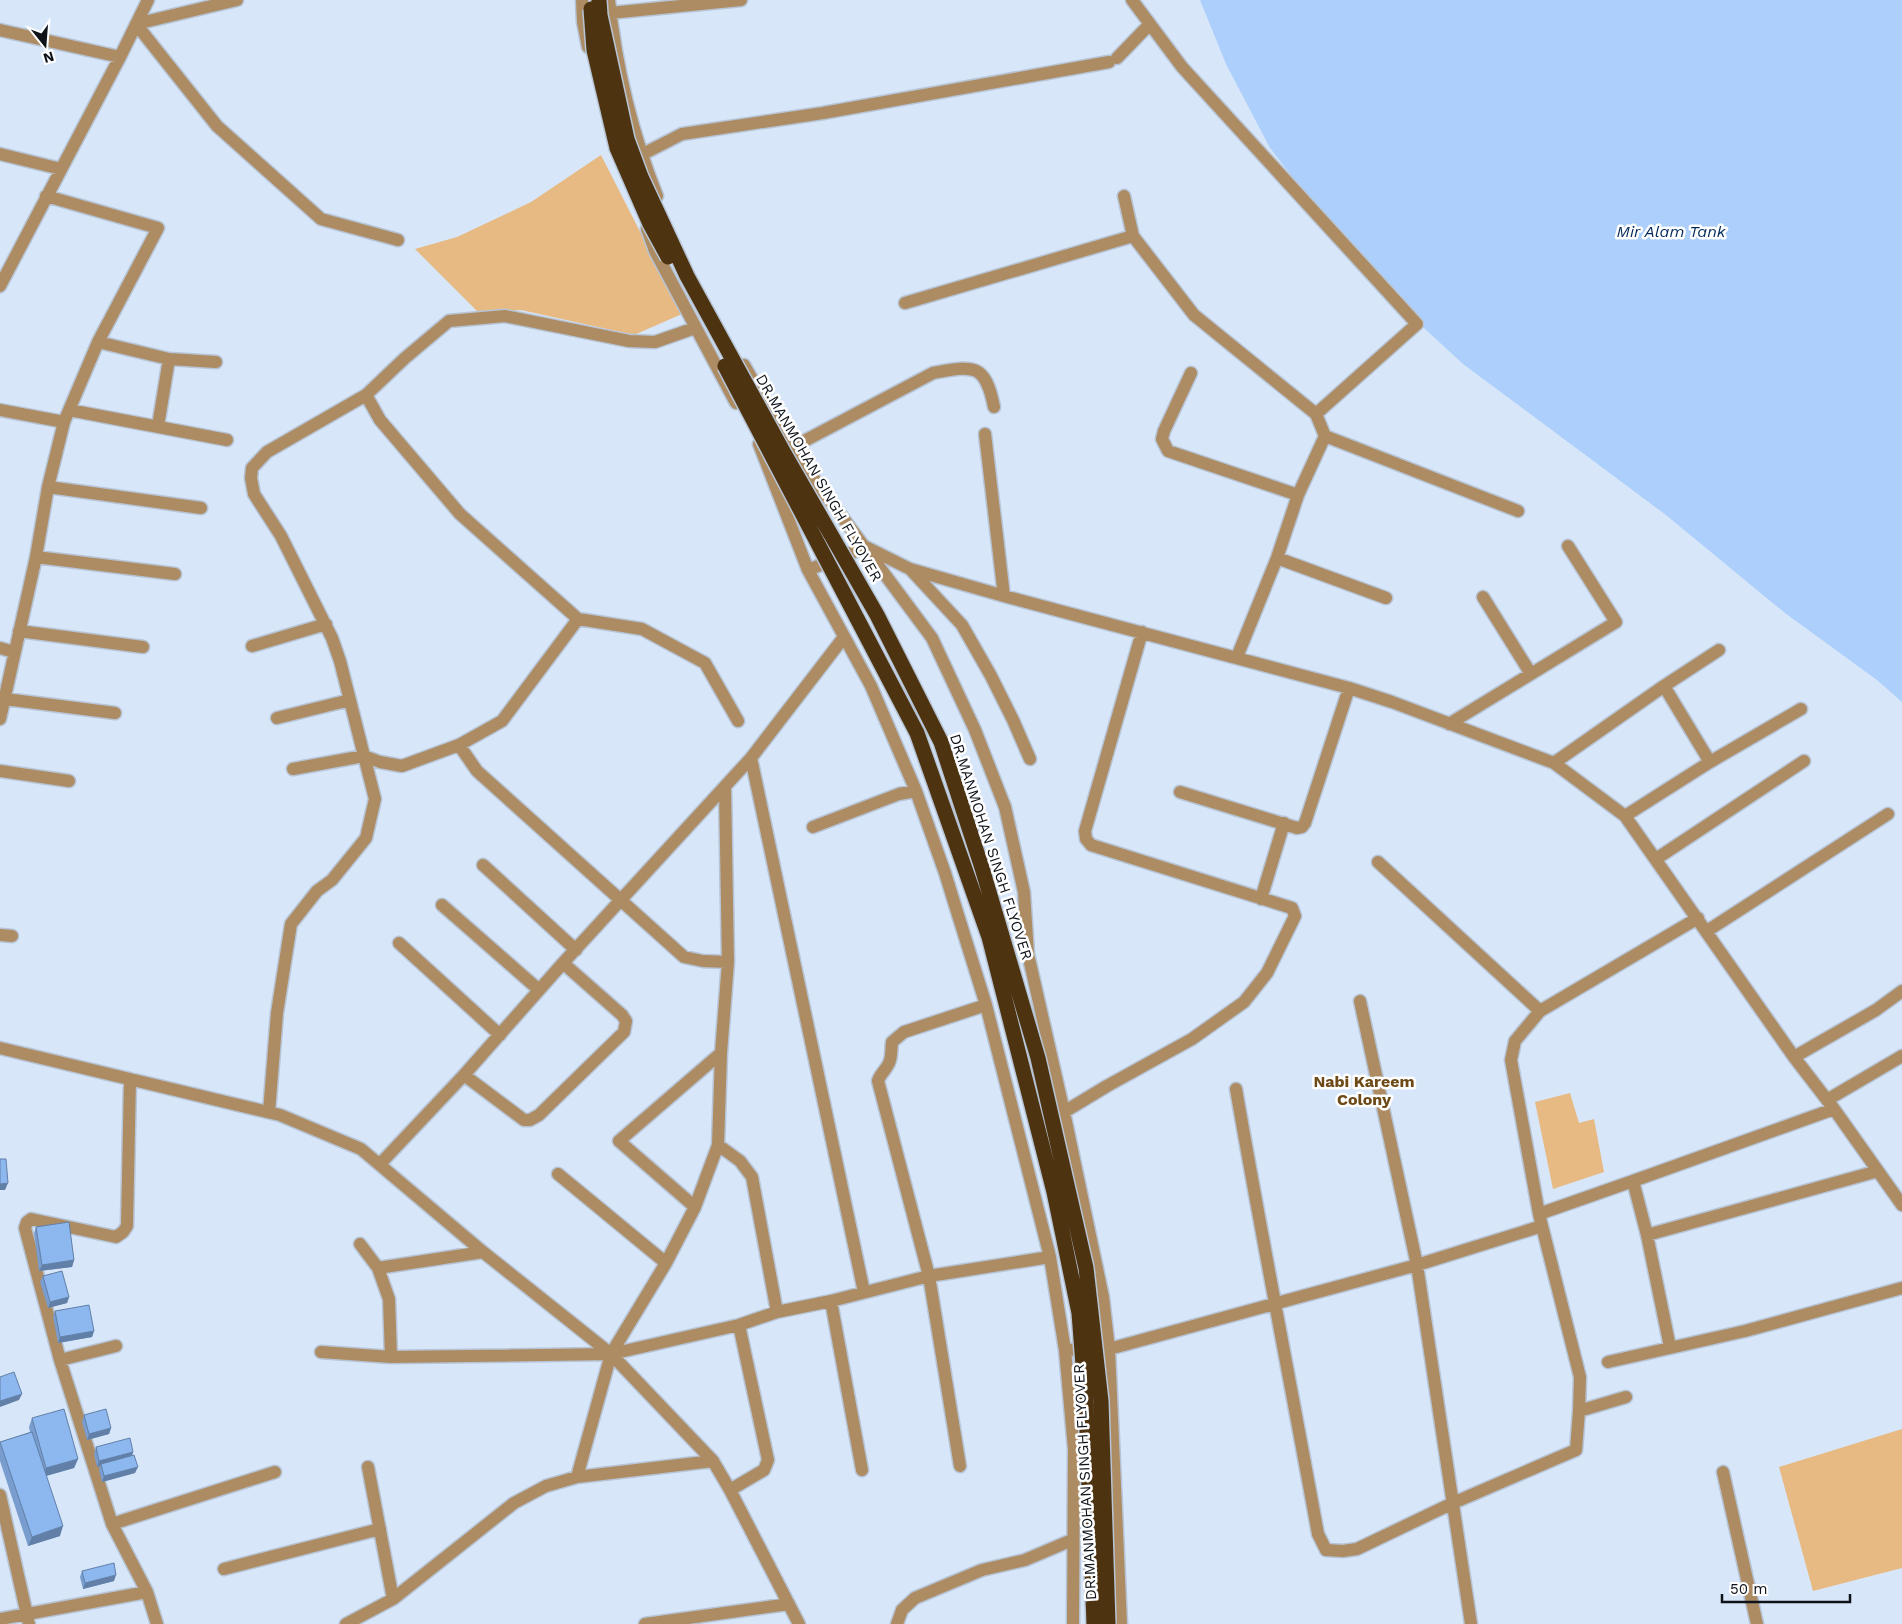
<svg xmlns="http://www.w3.org/2000/svg" width="1902" height="1624" viewBox="0 0 1902 1624" font-family="'Work Sans',sans-serif">
  <rect width="100%" height="100%" fill="#d7e6f9"/>
  <path fill="#e8ba83" d="M 601,155 L 682,314 L 634,335 L 521,310 L 479,313 L 415,249 L 457,237 L 531,202 Z
    M 1570,1093 L 1579,1123 L 1594,1119 L 1604,1172 L 1553,1189 L 1535,1102 Z
    M 1902,1429 L 1902,1568 L 1813,1591 L 1779,1467 Z"/>
  <path fill="#accffc" d="M 1200,0 L 1902,0 L 1902,702 L 1877,680 L 1785,613 L 1666,515 L 1463,364 L 1371,279 L 1270,148 L 1226,64 Z"/>
  <g fill="none" stroke-linecap="round" stroke-linejoin="round">
    <g stroke="#b7c4d5" stroke-width="15">
      <path id="minor" d="M 237,0 L 136,24 L 217,126 L 321,219 L 398,240
        M 582,0 L 583,22 L 588,47
        M 609,0 C 616,67 632,133 657,196
        M 1132,0 L 1182,67 L 1417,324 L 1316,414
        M 610,13 L 741,0
        M 0,30 L 120,57
        M 1117,58 L 1150,24
        M 0,154 L 61,169
        M 641,155 L 682,134 L 823,113 L 1109,62
        M 1124,196 L 1133,236 L 1194,315 L 1316,414 L 1325,436 L 1518,511
        M 647,229 L 655,251 L 736,403
        M 0,286 L 120,57 L 148,0
        M 905,303 L 1133,236
        M 695,328 L 655,342 L 629,341 L 505,316 L 449,321 L 405,358 L 366,395 L 380,420 L 460,514 L 578,619 L 642,629 L 705,663 L 738,721
        M 98,342 L 169,359 L 216,362
        M 744,365 L 791,448 L 932,638 L 975,730 L 1005,807 L 1024,892 L 1028,954 L 1064,1112 L 1103,1297 L 1109,1349 L 1121,1624
        M 1191,373 L 1164,431 L 1162,439 L 1168,451 L 1298,495
        M 0,410 L 64,422
        M 69,410 L 227,440
        M 158,426 L 169,359
        M 985,434 L 1004,596
        M 759,444 L 808,570 L 871,686 L 916,791 L 945,873 L 986,1005 L 1050,1257 L 1065,1350 L 1074,1449 L 1073,1624
        M 791,448 L 933,373 C 973,366 985,362 994,407
        M 48,487 L 201,508
        M 36,557 L 175,574
        M 1277,558 L 1386,598
        M 910,569 L 962,625 L 991,676 L 1013,720 L 1030,759
        M 808,570 L 866,547 L 910,569 L 1004,596 L 1349,688 L 1392,702 L 1554,763 L 1625,816 L 1794,1057 L 1834,1109 L 1902,1205
        M 1483,597 L 1531,674
        M 19,631 L 143,647
        M 252,646 L 326,624
        M 0,648 L 14,652
        M 1237,657 L 1277,558 L 1298,495 L 1325,436
        M 1664,686 L 1719,650
        M 5,699 L 115,713
        M 277,718 L 350,700
        M 0,719 L 36,557 L 48,487 L 64,422 L 98,342 L 158,228 L 46,196
        M 1449,724 L 1616,622 L 1568,546
        M 459,745 L 477,771 L 684,957 L 703,961 L 728,962
        M 751,758 L 864,1292
        M 1554,763 L 1664,686 L 1710,762
        M 293,769 L 364,756 L 380,762 L 402,766 L 459,745 L 502,721 L 578,619
        M 0,771 L 69,781
        M 1180,792 L 1297,828 L 1302,827 L 1305,823 L 1349,688
        M 1625,816 L 1710,762 L 1801,709
        M 813,827 L 899,794 L 916,791
        M 1656,859 L 1804,761
        M 1378,862 L 1540,1011
        M 483,865 L 576,950
        M 1261,899 L 1284,823
        M 442,905 L 539,990
        M 1707,931 L 1888,814
        M 0,935 L 12,936
        M 399,943 L 500,1035
        M 1360,1001 L 1417,1265 L 1471,1624
        M 0,1048 L 280,1115 L 361,1149 L 483,1252 L 611,1354 L 713,1461 L 730,1490 L 799,1624
        M 1794,1057 L 1876,1010 L 1902,991
        M 464,1075 L 524,1120 L 530,1120 L 539,1115 L 624,1032 L 626,1021 L 622,1015 L 563,963
        M 130,1079 L 127,1226 L 123,1232 L 116,1237 L 31,1219 L 27,1222 L 25,1228 L 60,1360 L 112,1524 L 147,1592
        M 1236,1089 C 1262,1238 1291,1386 1318,1534 L 1326,1550 L 1343,1551 L 1357,1549 L 1453,1503 L 1576,1450 L 1579,1411
        M 1827,1100 L 1902,1056
        M 269,1112 L 277,1013 L 291,924 L 317,891 L 332,880 L 366,838 L 375,799 L 340,661 L 332,638 L 281,536 L 254,494 L 251,478 L 252,468 L 267,452 L 366,395
        M 1064,1112 L 1107,1086 L 1192,1039 L 1244,1002 L 1267,973 L 1295,916 L 1292,908 L 1091,845 L 1086,839 L 1085,831 L 1142,632
        M 718,1145 L 740,1161 L 752,1177 L 777,1312
        M 380,1164 L 464,1075 L 563,963 L 751,758 L 844,637
        M 558,1174 L 666,1263
        M 1633,1181 L 1834,1109
        M 695,1207 L 619,1141 L 721,1053
        M 1539,1214 L 1633,1181 L 1647,1235 L 1878,1171
        M 1647,1235 L 1670,1347
        M 360,1244 L 378,1268 L 389,1299 L 391,1357
        M 378,1268 L 483,1252
        M 831,1301 L 862,1470
        M 1065,1350 L 1109,1349 L 1417,1265 L 1542,1226
        M 321,1352 L 391,1357 L 611,1354 L 739,1325 L 777,1312 L 831,1301 L 929,1276 L 1050,1257
        M 60,1360 L 116,1346
        M 1608,1362 L 1745,1331 L 1902,1288
        M 1626,1397 L 1579,1411 L 1580,1377 L 1539,1214 L 1511,1060 L 1515,1041 L 1540,1011 L 1698,918
        M 960,1466 L 929,1276 L 878,1081 C 880,1074 886,1070 889,1063 C 892,1057 891,1049 892,1042 L 904,1032 L 986,1005
        M 368,1467 L 393,1599
        M 1723,1472 L 1757,1624
        M 577,1477 L 611,1354 L 666,1263 L 695,1207 L 718,1145 L 721,1053 L 728,962 L 725,787
        M 730,1490 L 764,1470 L 768,1460 L 739,1325
        M 0,1495 L 29,1624
        M 112,1524 L 275,1472
        M 224,1569 L 380,1529
        M 0,1619 L 147,1592 L 157,1624
        M 346,1624 L 393,1599 L 514,1503 L 546,1486 L 577,1477 L 713,1461
        M 645,1624 L 789,1604
        M 897,1624 L 902,1610 L 915,1598 L 982,1570 L 1025,1560 L 1072,1540"/>
    </g>
    <use href="#minor" stroke="#ad8c63" stroke-width="12"/>
    <g stroke="#b7c4d5" stroke-width="18" stroke-linecap="butt">
      <path id="highway-bridge" d="M 599,0 L 600,15 L 627,139 L 641,177 L 687,276 L 784,453 L 877,615 L 941,742 L 982,868 L 1038,1058 L 1086,1268 L 1101,1401 L 1108,1624
        M 591,9 L 594,50 L 617,148 L 650,224 L 668,257
        M 725,366 L 917,733 L 989,937 L 1054,1192 L 1079,1313 L 1086,1404 L 1094,1624"/>
    </g>
    <use href="#highway-bridge" stroke="#4d3310" stroke-width="15"/>
  </g>
  <path fill="#789dce" d="M 36,1227 L 74,1260 L 72,1267 L 39,1271 L 34,1233 Z
    M 43,1276 L 69,1297 L 67,1303 L 48,1308 L 40,1282 Z
    M 55,1311 L 94,1331 L 92,1337 L 58,1343 L 53,1317 Z
    M 84,1415 L 111,1428 L 109,1434 L 87,1440 L 82,1422 Z
    M 32,1418 L 78,1459 L 74,1468 L 46,1476 L 60,1536 L 28,1546 L 0,1461 L 0,1442 L 30,1432 L 29,1427 Z
    M 96,1447 L 133,1452 L 132,1456 L 135,1473 L 102,1482 L 99,1470 L 100,1466 L 97,1467 L 94,1454 Z
    M 82,1571 L 114,1581 L 83,1589 L 80,1577 Z"/>
  <path fill="#6280a7" d="M 8,1183 L 5,1190 L 0,1190 L 0,1184 Z
    M 74,1260 L 72,1267 L 39,1271 L 42,1265 Z
    M 69,1297 L 67,1303 L 48,1308 L 50,1302 Z
    M 94,1331 L 92,1337 L 58,1343 L 60,1337 Z
    M 22,1394 L 19,1400 L 0,1407 L 0,1401 Z
    M 111,1428 L 109,1434 L 87,1440 L 89,1434 Z
    M 133,1452 L 131,1458 L 101,1464 L 100,1466 L 97,1467 L 99,1461 Z
    M 78,1459 L 74,1468 L 42,1477 L 46,1468 Z
    M 138,1467 L 135,1473 L 102,1482 L 104,1476 Z
    M 63,1526 L 60,1536 L 28,1546 L 32,1537 Z
    M 116,1575 L 114,1581 L 83,1589 L 85,1583 Z"/>
  <path fill="#8cb7ef" stroke="#6280a7" d="M 0,1159 L 6,1159 L 8,1183 L 0,1184 Z
    M 69,1222 L 74,1260 L 42,1265 L 36,1227 Z
    M 62,1271 L 69,1297 L 50,1302 L 43,1276 Z
    M 89,1305 L 94,1331 L 60,1337 L 55,1311 Z
    M 14,1372 L 22,1394 L 0,1401 L 0,1377 Z
    M 64,1409 L 78,1459 L 46,1468 L 32,1418 Z
    M 106,1409 L 111,1428 L 89,1434 L 84,1415 Z
    M 32,1432 L 63,1526 L 32,1537 L 0,1442 Z
    M 130,1438 L 133,1452 L 99,1461 L 96,1447 Z
    M 134,1455 L 138,1467 L 104,1476 L 101,1464 Z
    M 114,1563 L 116,1575 L 85,1583 L 82,1571 Z"/>
  <g text-anchor="middle" dominant-baseline="central" stroke-width="5" stroke-linejoin="round" paint-order="stroke">
    <g font-size="15" fill="#0e131a" stroke="#fff">
      <text transform="translate(819 478) rotate(60)">DR.MANMOHAN SINGH FLYOVER</text>
      <text transform="translate(991 847) rotate(72)">DR.MANMOHAN SINGH FLYOVER</text>
      <text transform="translate(1085 1482) rotate(-93)">DR.MANMOHAN SINGH FLYOVER</text>
    </g>
    <g font-size="16" font-style="italic" fill="#002858" stroke="#fff">
      <text x="1671" y="231">Mir Alam Tank</text>
    </g>
    <g font-size="16" font-weight="bold" fill="#6d4a18" stroke="#fff">
      <text x="1364" y="1081">Nabi Kareem<tspan x="1364" dy="18">Colony</tspan></text>
    </g>
  </g>
  <g transform="translate(45 45) rotate(163)" stroke="#ffffff" stroke-width="4" paint-order="stroke">
  <path d="M0-4L9 19L0 12L-9 19Z" fill="#0e131a"/>
  <text y="-8" font-size="14" font-weight="bold" text-anchor="middle" fill="#0e131a">N</text>
  </g>
  <path d="M1722 1594v8h128v-8" fill="none" stroke="#0e131a" stroke-width="2.5"/>
  <text x="1730" y="1594" font-size="15" fill="#0e131a" stroke="#ffffff" stroke-width="4" paint-order="stroke">50 m</text>
</svg>
